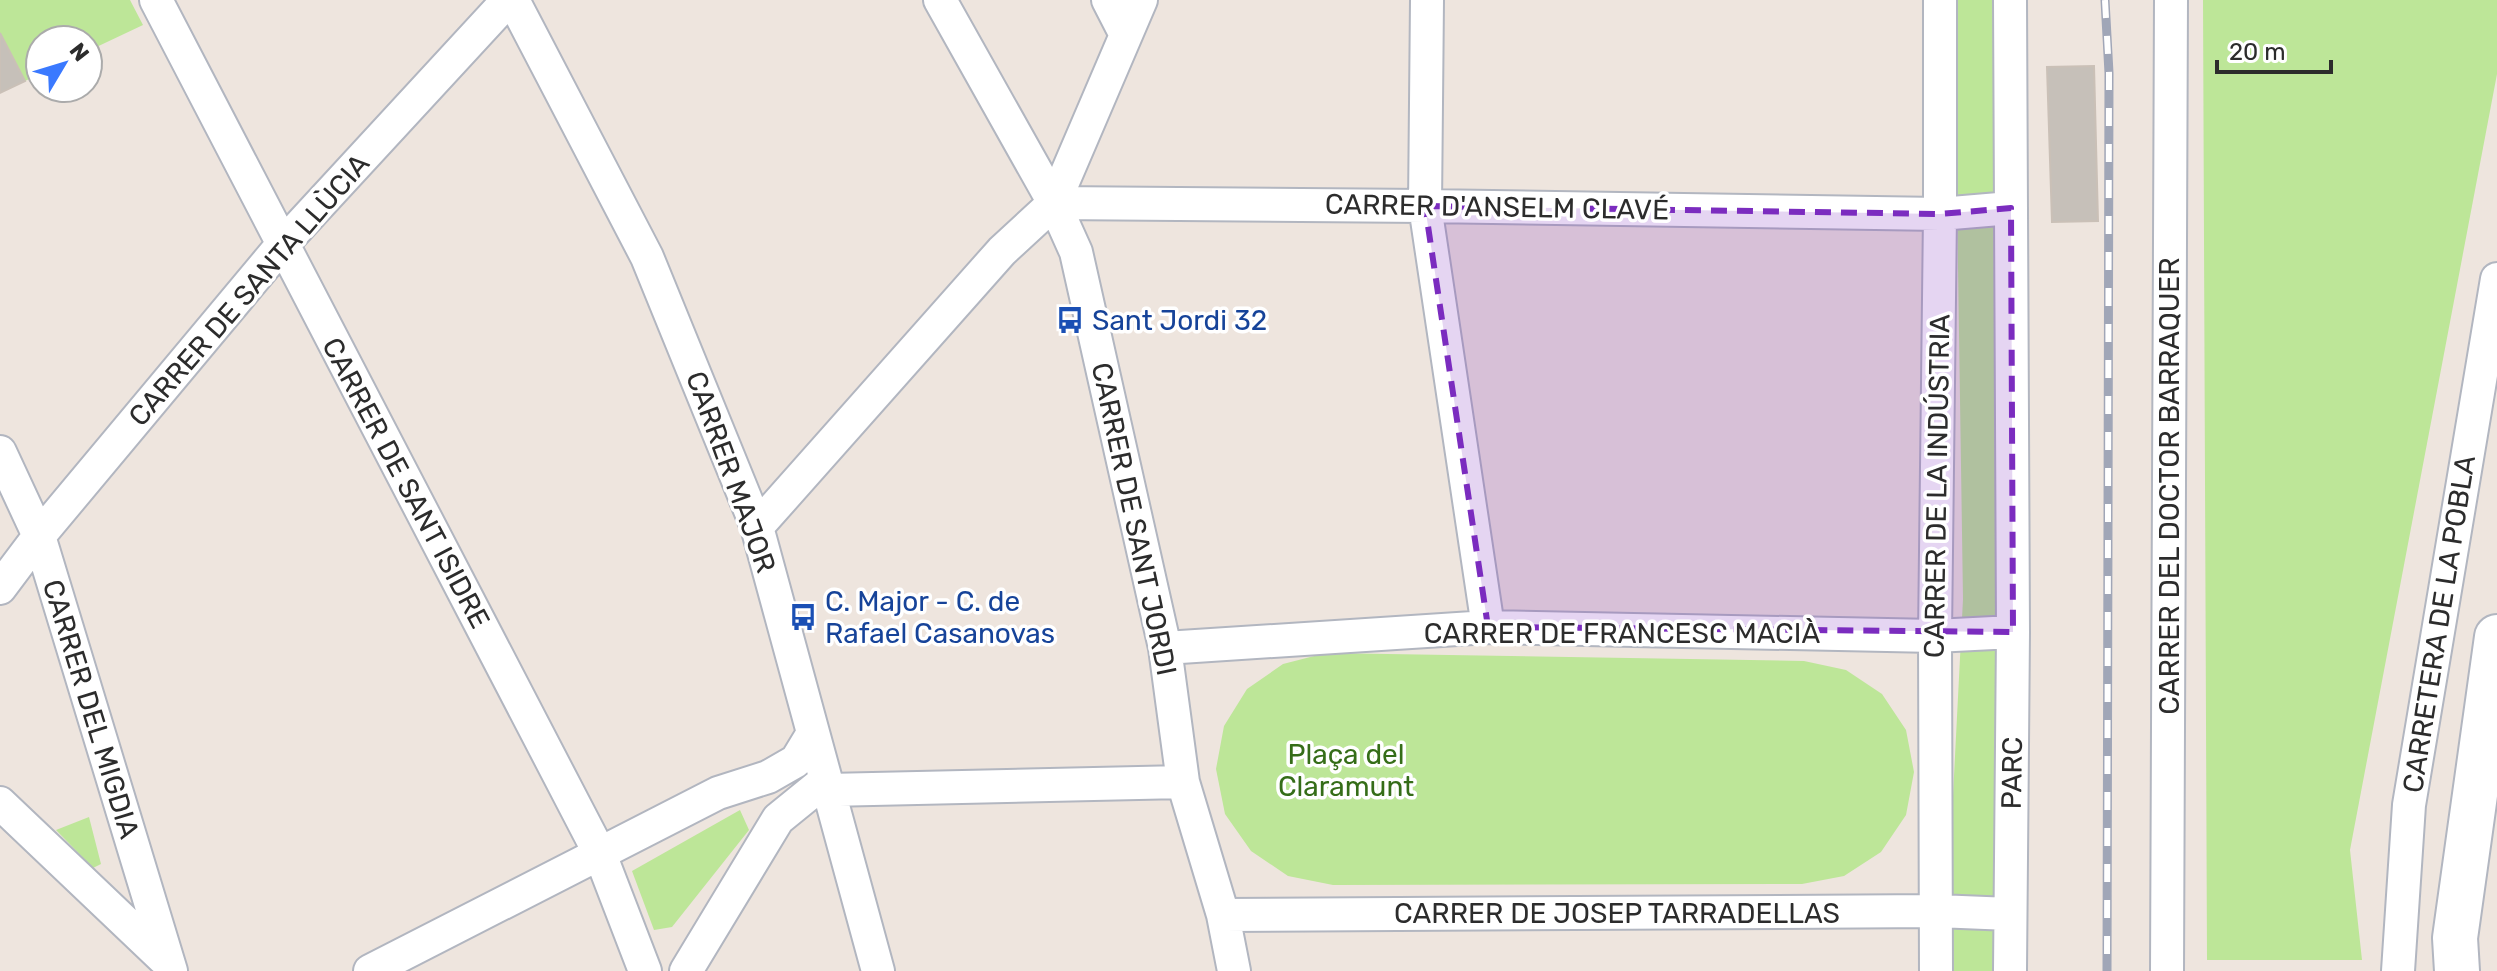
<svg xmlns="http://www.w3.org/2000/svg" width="2497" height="971" viewBox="0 0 2497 971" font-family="Rubik,sans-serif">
  <rect width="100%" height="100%" fill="#eee5de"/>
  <path fill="#bde698" d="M 0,0 L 130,0 L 143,25 L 88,51 L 88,40 L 40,40 L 40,74 L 25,81 L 0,33 Z
    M 1954,0 L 1997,0 L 1998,971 L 1950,971 L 1949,874 L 1963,599 Z
    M 2203,0 L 2497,0 L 2497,74 L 2350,850 L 2362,960 L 2207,960 Z
    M 1326,653 L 1804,661 L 1846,670 L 1882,694 L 1906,730 L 1914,772 L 1906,815 L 1881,852 L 1844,876 L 1802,884 L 1333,885 L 1288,876 L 1251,851 L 1225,814 L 1216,769 L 1224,726 L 1247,689 L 1283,664 Z
    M 740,810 L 749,830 L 672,927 L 654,930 L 632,871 Z
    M 89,817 L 101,864 L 93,868 L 56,830 Z"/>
  <path fill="#c6c0b9" stroke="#cac0b7" stroke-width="2" d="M 0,33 L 25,81 L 0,93 Z
    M 2094,66 L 2098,221 L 2052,222 L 2047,67 Z"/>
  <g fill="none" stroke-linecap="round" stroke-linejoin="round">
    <g stroke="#b2b6c0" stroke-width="36">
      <path id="street" d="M 156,0 L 600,854 L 645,971
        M 513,0 L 647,257 L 757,527 L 878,971
        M 940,0 L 1054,203 L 1076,252 L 1165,648 L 1183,782 L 1223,915 L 1234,971
        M 1108,0 L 1126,35
        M 1427,0 L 1425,206 L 1488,627
        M 1054,203 L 1425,206 L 1940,214 L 2011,208
        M 0,452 L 39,536 L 171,971
        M 757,527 L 1002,251 L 1054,203 L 1141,0
        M 0,588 L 39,536 L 282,245 L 508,0
        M 1165,648 L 1488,627 L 1935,636 L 2013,632
        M 828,790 L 1183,782
        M 0,803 L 163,958
        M 1223,915 L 1937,911 L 2010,914
        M 370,971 L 718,793 L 768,777 L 796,761 L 813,733
        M 686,971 L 778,819 L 826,780
        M 1936,971 L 1935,636 L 1940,214 L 1940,0
        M 2010,971 L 2013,632 L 2010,0
        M 2167,971 L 2171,0
        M 2398,971 L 2409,805 L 2497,279"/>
    </g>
    <g stroke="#b2b6c0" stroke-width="48">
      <path id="secondary" d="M 2457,971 L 2455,938 L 2497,637"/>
    </g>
    <use href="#street" stroke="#fff" stroke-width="32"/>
    <use href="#secondary" stroke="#fff" stroke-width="44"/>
    <g stroke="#a0a6b7" stroke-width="9">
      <path id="rail" d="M 2105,0 L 2109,73 L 2107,971"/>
    </g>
    <use href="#rail" stroke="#fff" stroke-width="6" stroke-dasharray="18" stroke-linecap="butt"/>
  </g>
  <path fill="#7b2cbf" fill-opacity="0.2" stroke="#7b2cbf" stroke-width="6" stroke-dasharray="16 10" stroke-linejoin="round" d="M 1425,206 L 1940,214 L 2011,208 L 2013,632 L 1488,627 Z"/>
  <defs>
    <g id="bus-bare" transform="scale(2.16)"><path d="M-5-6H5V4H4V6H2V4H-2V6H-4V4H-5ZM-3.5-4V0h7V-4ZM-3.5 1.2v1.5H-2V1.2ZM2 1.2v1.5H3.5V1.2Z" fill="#1a4fb4" stroke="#fff" stroke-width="2.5" paint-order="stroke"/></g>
  </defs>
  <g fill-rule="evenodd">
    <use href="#bus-bare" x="1070" y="320"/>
    <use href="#bus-bare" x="803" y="617"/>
  </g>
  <g text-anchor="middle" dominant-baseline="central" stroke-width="7" stroke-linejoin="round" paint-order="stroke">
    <g font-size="28" fill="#2c2c2c" stroke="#fff">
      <text transform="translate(1497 207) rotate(1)">CARRER D'ANSELM CLAVÉ</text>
      <text transform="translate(249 290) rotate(-49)">CARRER DE SANTA LLÙCIA</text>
      <text transform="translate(731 472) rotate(70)">CARRER MAJOR</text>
      <text transform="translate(406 483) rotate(62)">CARRER DE SANT ISIDRE</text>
      <text transform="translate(1937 486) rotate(-89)">CARRER DE LA INDÚSTRIA</text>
      <text transform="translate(2169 486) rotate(-90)">CARRER DEL DOCTOR BARRAQUER</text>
      <text transform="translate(1134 519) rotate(78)">CARRER DE SANT JORDI</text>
      <text transform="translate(2439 624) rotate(-81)">CARRETERA DE LA POBLA</text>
      <text x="1622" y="633">CARRER DE FRANCESC MACIÀ</text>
      <text transform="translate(91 709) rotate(73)">CARRER DEL MIGDIA</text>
      <text transform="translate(2012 773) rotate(-89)">PARC</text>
      <text x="1617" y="913">CARRER DE JOSEP TARRADELLAS</text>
    </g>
    <g font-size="28" fill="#164399" stroke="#fff" text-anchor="start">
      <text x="1092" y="320">Sant Jordi 32</text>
      <text x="825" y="601">C. Major - C. de<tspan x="825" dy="32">Rafael Casanovas</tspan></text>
    </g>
    <g font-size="28" fill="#356d18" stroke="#fff">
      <text x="1346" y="754">Plaça del<tspan x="1346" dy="32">Claramunt</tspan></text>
    </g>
  </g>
  <g transform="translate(64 64) rotate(52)"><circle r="38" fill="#ffffff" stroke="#ababab" stroke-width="2"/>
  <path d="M0-6L14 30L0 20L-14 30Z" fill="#3a79ff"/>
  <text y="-12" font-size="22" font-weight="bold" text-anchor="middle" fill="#2c2c2c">N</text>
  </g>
  <path d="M2217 60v12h114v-12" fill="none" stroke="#2c2c2c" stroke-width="4"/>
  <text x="2229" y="60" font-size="24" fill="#2c2c2c" stroke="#ffffff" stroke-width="6" paint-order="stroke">20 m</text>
</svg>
